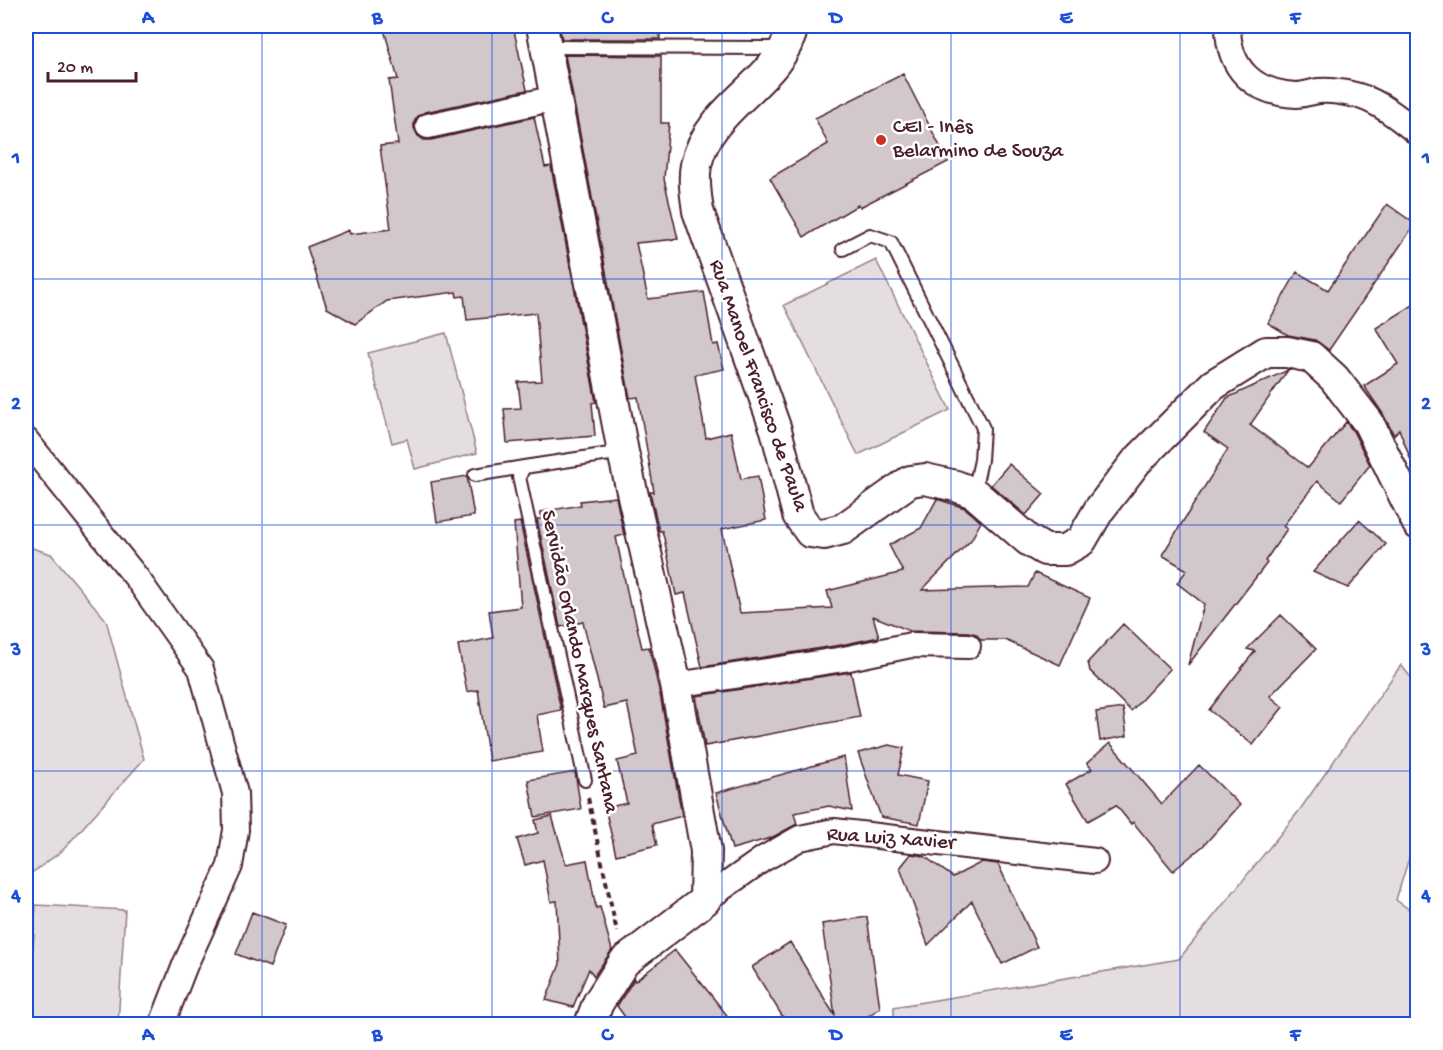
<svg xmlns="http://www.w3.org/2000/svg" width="1443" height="1050" viewBox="0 0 1443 1050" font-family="'Gochi Hand',sans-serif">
  <rect width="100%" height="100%" fill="#fff"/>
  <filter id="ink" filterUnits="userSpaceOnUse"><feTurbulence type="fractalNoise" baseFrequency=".0167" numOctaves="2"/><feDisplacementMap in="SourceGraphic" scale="12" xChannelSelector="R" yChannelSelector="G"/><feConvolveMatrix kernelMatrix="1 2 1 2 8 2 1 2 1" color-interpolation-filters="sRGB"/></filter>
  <g filter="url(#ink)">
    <path fill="#e5dee0" stroke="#987e86" stroke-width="1.5" d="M 876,260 L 950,410 L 858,455 L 784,305 Z
      M 446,333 L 477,453 L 415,469 L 407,439 L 392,443 L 368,353 Z
      M 26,546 L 51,554 L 106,620 L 144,759 L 62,851 L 26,877 Z
      M 1401,665 L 1417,685 L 1418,829 L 1396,900 L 1417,915 L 1417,1024 L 894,1024 L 894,1007 L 1179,959 L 1299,811 Z
      M 36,905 L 125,910 L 118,1024 L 28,1024 Z"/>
    <path fill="#d2c7cb" stroke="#4a1f2b" stroke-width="1.5" d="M 383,26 L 513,26 L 527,90 L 425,112 L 418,116 L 414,122 L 414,128 L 418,136 L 424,140 L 431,140 L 534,117 L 545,167 L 551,166 L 596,402 L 592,403 L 595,436 L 507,443 L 504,409 L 521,408 L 518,382 L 542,381 L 536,313 L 467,320 L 464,296 L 457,297 L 456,292 L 387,301 L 355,324 L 327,308 L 307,247 L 349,230 L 350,234 L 391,229 L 380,146 L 398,144 L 389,80 L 398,79 Z
      M 559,26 L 660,26 L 660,39 L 562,39 Z
      M 565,55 L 661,56 L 661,123 L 669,123 L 664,179 L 678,239 L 636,243 L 648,299 L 704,292 L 713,345 L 718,344 L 724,369 L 695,375 L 706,438 L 731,432 L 741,479 L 758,476 L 766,520 L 722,529 L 740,613 L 832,608 L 827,591 L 903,572 L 889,545 L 921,528 L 937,499 L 965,508 L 981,522 L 971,540 L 922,590 L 1028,587 L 1035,573 L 1090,598 L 1060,665 L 1005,640 L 981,640 L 976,634 L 968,632 L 910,631 L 873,616 L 879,637 L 841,645 L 702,667 L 685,593 L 676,595 L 664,538 L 662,531 L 659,531 L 650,492 L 654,492 L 638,397 L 630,398 Z
      M 903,74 L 948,162 L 860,207 L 858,205 L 804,237 L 770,178 L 828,144 L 815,118 Z
      M 1387,204 L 1415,224 L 1329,350 L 1315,340 L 1288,335 L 1268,323 L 1297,272 L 1328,290 Z
      M 1418,302 L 1418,470 L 1415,471 L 1399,429 L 1394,435 L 1383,414 L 1364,386 L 1398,364 L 1376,328 Z
      M 1288,370 L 1250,425 L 1308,468 L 1346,422 L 1353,431 L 1370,465 L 1341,501 L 1317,481 L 1283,526 L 1287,529 L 1265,561 L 1267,563 L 1188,665 L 1204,604 L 1177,583 L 1187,570 L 1162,555 L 1228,449 L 1204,432 L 1227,398 Z
      M 1009,464 L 1044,494 L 1026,515 L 991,485 Z
      M 467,476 L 474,516 L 437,522 L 431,482 Z
      M 616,497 L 624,535 L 616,537 L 630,606 L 632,605 L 642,648 L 649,647 L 660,694 L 682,816 L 652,824 L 657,845 L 616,855 L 605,808 L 627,803 L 617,761 L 638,756 L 627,703 L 604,708 L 583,622 L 560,627 L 537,519 L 542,519 L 540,512 L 581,505 L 580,501 Z
      M 1359,520 L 1386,544 L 1348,588 L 1313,572 Z
      M 520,522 L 561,710 L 537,715 L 543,752 L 489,761 L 478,690 L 467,692 L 458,645 L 493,638 L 489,611 L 521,607 L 514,523 Z
      M 1281,615 L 1316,649 L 1270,696 L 1283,707 L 1253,745 L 1209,710 L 1255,651 L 1247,649 Z
      M 1123,624 L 1170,669 L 1131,711 L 1090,671 L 1088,662 Z
      M 851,672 L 860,717 L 705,746 L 696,696 Z
      M 1123,708 L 1127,736 L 1100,741 L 1096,712 Z
      M 1110,743 L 1162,804 L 1199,765 L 1240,805 L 1203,846 L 1173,871 L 1133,822 L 1131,824 L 1116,805 L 1088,821 L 1066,784 L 1092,769 L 1087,763 Z
      M 889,745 L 904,748 L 898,775 L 928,781 L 919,824 L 881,817 L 858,753 Z
      M 844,757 L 852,811 L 829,806 L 794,813 L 797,824 L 771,838 L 732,849 L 716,793 Z
      M 575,772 L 581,809 L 535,817 L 528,780 Z
      M 552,816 L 566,864 L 587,860 L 596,908 L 600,907 L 612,950 L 594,976 L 589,969 L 573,1007 L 546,1000 L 560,964 L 557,901 L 551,902 L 543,860 L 525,865 L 517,839 L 538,833 L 535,820 Z
      M 911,854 L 924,856 L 953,877 L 982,862 L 998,864 L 1037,947 L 1002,964 L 972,901 L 928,945 L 900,868 Z
      M 252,912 L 286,925 L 270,967 L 236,954 Z
      M 867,917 L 880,1008 L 856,1024 L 787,1024 L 752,967 L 790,942 L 835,1016 L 822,924 Z
      M 675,950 L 734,1024 L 630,1024 L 617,1006 L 634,979 L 635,981 Z"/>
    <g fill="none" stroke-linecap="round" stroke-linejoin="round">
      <g stroke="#4a1f2b" stroke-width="16">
        <path id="service" d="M 546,47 L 783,48
          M 843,249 L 870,235 L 891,242 L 983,428 L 981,460 L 974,492
          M 475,475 L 524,467
          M 585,780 L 519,477 L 524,467 L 623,452"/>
      </g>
      <g stroke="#4a1f2b" stroke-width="28">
        <path id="minor" d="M 1228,26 C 1228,69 1254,93 1296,95 C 1304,95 1311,92 1319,91 C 1329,90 1342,92 1351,94 C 1377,99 1397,117 1418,133
          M 428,126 L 556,98
          M 26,440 L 136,577 L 201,669 L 235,793 L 236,830 L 230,866 L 185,965 L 162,1024
          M 676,685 L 844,659 L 911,645 L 968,646
          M 705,900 L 763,859 L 800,838 L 834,831 L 1095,861"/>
      </g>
      <g stroke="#4a1f2b" stroke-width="34">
        <path id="tertiary" d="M 542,26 L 623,452 L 676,685 L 706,851 L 705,900 L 624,962 L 598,1003 L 590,1024
          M 793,26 C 780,84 709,104 696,165 C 693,180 696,196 698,211 L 776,430 L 798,515 L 810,532 L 824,534 L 843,529 L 910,481 L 925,479 L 956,486 L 974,493 L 1028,540 L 1045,550 L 1065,550 L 1081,541 L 1099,510 L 1136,462 L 1213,385 L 1266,352 L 1287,352 L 1311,357 L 1334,378 L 1368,422 L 1418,524"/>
      </g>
      <path stroke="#4a1f2b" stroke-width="4" stroke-dasharray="6 4.5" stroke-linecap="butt" d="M 588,798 L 617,932"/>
      <use href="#service" stroke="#fff" stroke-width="12"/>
      <use href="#minor" stroke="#fff" stroke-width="24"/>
      <use href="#tertiary" stroke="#fff" stroke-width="30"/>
    </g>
  </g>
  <path fill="none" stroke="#1d4ed8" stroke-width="1.5" stroke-opacity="0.55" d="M 262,26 L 262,1024M 492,26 L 492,1024M 722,26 L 722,1024M 951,26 L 951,1024M 1180,26 L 1180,1024M 26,279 L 1418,279M 26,525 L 1418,525M 26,771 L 1418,771"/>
  <circle fill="#c8321e" stroke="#fff" stroke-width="2" cx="881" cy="140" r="6"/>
  <g text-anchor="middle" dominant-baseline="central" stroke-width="5" stroke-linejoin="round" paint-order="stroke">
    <g font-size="21" fill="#4a1f2b" stroke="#fff" text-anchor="start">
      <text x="893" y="128">CEI - Inês<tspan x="893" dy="24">Belarmino de Souza</tspan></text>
    </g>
    <g font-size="21" fill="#4a1f2b" stroke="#fff">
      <text transform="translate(757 386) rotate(71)">Rua Manoel Francisco de Paula</text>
      <text transform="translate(578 662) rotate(78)">Servidão Orlando Marques Santana</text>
      <text transform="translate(891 840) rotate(4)">Rua Luiz Xavier</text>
    </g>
  </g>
  <rect width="1443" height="1050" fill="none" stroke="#fff" stroke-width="66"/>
  <path d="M48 72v9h88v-9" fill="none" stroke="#4a1f2b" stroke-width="3"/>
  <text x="57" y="72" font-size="18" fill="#4a1f2b" stroke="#ffffff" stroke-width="4.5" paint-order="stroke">20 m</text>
  <rect x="33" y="33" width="1377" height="984" fill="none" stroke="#1d4ed8" stroke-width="2"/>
  <g font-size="20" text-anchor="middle" font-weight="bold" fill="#1d4ed8">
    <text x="148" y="23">A</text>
    <text x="377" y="23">B</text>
    <text x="607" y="23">C</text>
    <text x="836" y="23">D</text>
    <text x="1066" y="23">E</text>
    <text x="1295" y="23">F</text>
    <text x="16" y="163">1</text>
    <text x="1426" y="163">1</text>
    <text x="16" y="409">2</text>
    <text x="1426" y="409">2</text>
    <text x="16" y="655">3</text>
    <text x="1426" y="655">3</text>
    <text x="16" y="901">4</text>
    <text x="1426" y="901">4</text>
    <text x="148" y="1040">A</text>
    <text x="377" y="1040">B</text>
    <text x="607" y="1040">C</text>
    <text x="836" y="1040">D</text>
    <text x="1066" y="1040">E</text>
    <text x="1295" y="1040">F</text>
  </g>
</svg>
